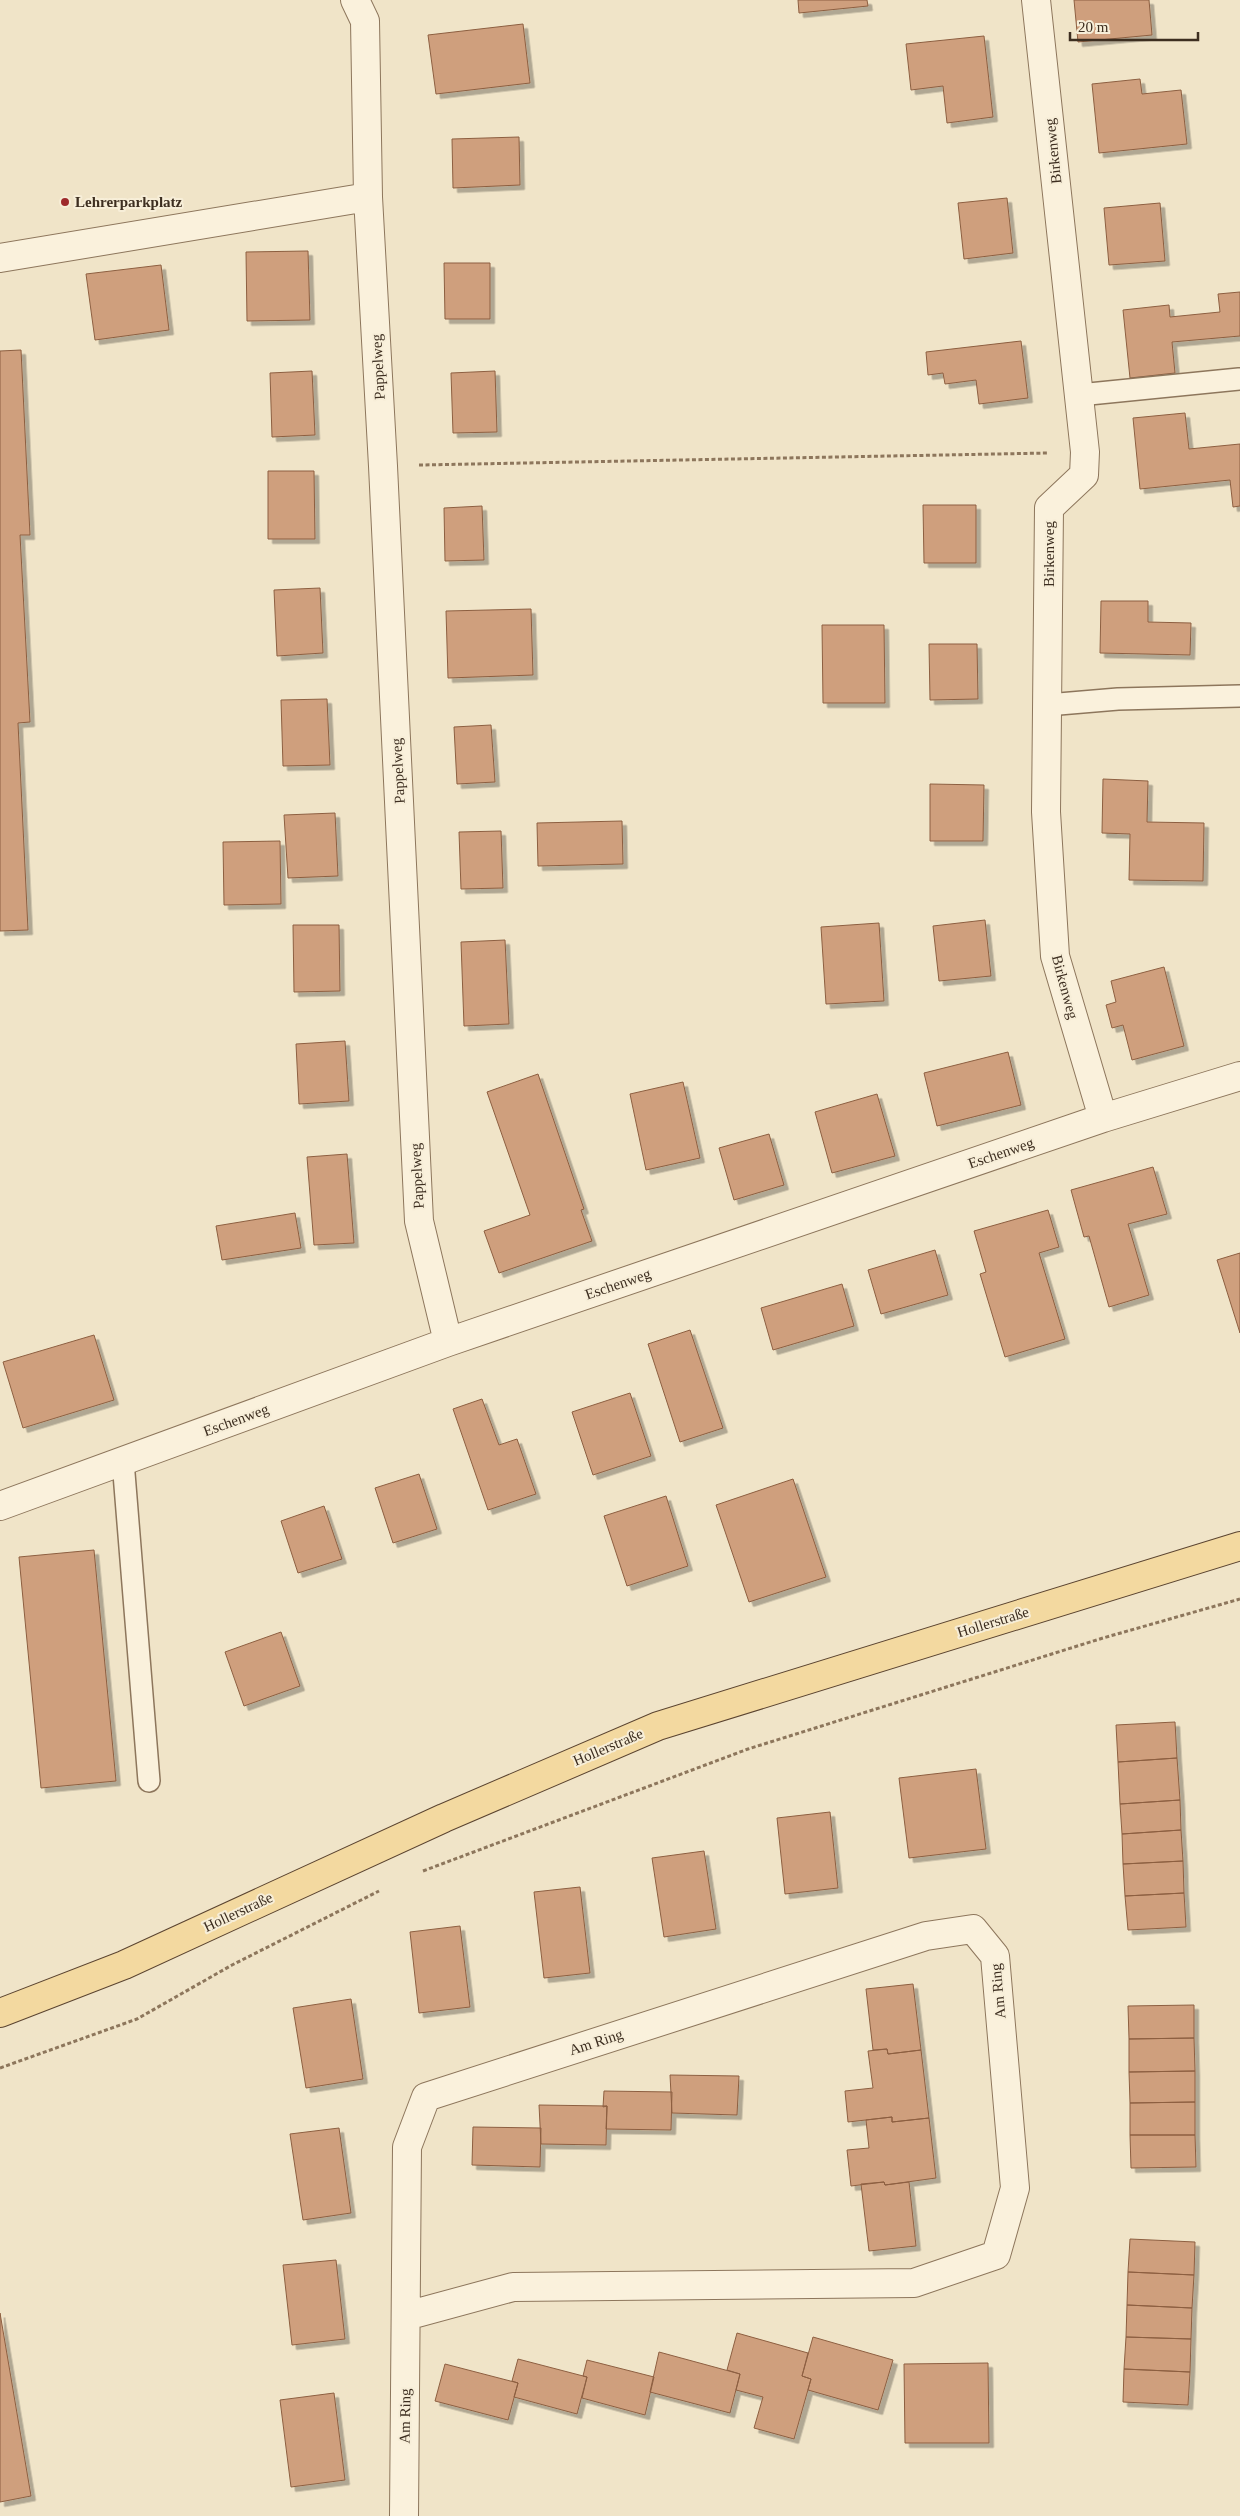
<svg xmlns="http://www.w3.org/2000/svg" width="1240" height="2516" viewBox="0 0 1240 2516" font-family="Georgia,serif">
  <defs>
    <filter id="shadow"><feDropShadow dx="4.5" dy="4.5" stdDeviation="0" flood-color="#0004"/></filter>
  </defs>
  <rect width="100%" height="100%" fill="#f0e4c8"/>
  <path fill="#cf9f7d" stroke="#8d5f41" filter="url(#shadow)" d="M 798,0 L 867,0 L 868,6 L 799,13 Z
    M 1074,0 L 1149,0 L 1152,35 L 1078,42 Z
    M 523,24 L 530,83 L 436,94 L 428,35 Z
    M 984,36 L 993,117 L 947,123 L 943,86 L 911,90 L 906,44 Z
    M 1140,79 L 1142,94 L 1181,90 L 1187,144 L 1099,153 L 1092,84 Z
    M 519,137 L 520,185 L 453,188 L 452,139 Z
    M 1007,198 L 1013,253 L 964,259 L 958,203 Z
    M 1160,203 L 1165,261 L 1109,265 L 1104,208 Z
    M 308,251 L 310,320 L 247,321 L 246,252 Z
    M 444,263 L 490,263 L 490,319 L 445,319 Z
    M 161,265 L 169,330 L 95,340 L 86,274 Z
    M 1240,292 L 1240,336 L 1172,342 L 1175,373 L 1130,378 L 1123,310 L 1169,305 L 1170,317 L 1220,312 L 1218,294 Z
    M 1021,341 L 1028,398 L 979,404 L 976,380 L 945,384 L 943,373 L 928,375 L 926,352 Z
    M 21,350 L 30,535 L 20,535 L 30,722 L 18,723 L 28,930 L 0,931 L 0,351 Z
    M 312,371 L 315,435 L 272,437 L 270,373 Z
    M 495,371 L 497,432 L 453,433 L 451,373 Z
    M 1185,413 L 1189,449 L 1240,444 L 1240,506 L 1233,507 L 1230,480 L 1140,489 L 1133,418 Z
    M 268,471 L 314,471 L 315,539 L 268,539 Z
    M 923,505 L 976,505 L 976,563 L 924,563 Z
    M 482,506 L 484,560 L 445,561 L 444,508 Z
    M 320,588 L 323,653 L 277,656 L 274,590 Z
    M 1101,601 L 1148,601 L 1148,622 L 1191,623 L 1190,655 L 1100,653 Z
    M 531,609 L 533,675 L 448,678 L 446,611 Z
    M 822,625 L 884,625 L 885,703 L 823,703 Z
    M 929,644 L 977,644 L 978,699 L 930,700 Z
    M 327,699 L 330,765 L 283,766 L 281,700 Z
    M 491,725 L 495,782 L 457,784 L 454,727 Z
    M 1103,779 L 1148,781 L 1147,822 L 1204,823 L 1203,881 L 1129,880 L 1130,834 L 1102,833 Z
    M 930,784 L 984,785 L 983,841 L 930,841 Z
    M 335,813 L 338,876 L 288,878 L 284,815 Z
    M 622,821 L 623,864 L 538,866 L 537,823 Z
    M 501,831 L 503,888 L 461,889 L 459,832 Z
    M 280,841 L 281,904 L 224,905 L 223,842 Z
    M 985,920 L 991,976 L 939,981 L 933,926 Z
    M 879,923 L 884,1001 L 826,1004 L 821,927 Z
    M 293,925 L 339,925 L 340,991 L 294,992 Z
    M 505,940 L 509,1024 L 464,1026 L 461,942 Z
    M 1164,967 L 1184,1046 L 1132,1060 L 1123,1025 L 1112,1028 L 1106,1005 L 1116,1002 L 1111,981 Z
    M 345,1041 L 349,1101 L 299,1104 L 296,1044 Z
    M 1008,1052 L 1021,1105 L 937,1126 L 924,1073 Z
    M 538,1074 L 584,1209 L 581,1210 L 592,1241 L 499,1273 L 484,1231 L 530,1215 L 487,1092 Z
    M 683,1082 L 700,1158 L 646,1170 L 630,1094 Z
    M 877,1094 L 895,1156 L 832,1173 L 815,1112 Z
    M 769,1134 L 784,1185 L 734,1200 L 719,1148 Z
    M 347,1154 L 354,1243 L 314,1245 L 307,1157 Z
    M 1153,1167 L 1167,1214 L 1128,1224 L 1149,1295 L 1109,1307 L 1089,1236 L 1084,1237 L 1071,1190 Z
    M 1048,1210 L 1059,1247 L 1039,1253 L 1065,1339 L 1005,1357 L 980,1274 L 986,1272 L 974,1231 Z
    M 295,1213 L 301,1248 L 222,1260 L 216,1226 Z
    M 935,1250 L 948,1295 L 881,1314 L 868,1270 Z
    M 1240,1253 L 1240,1333 L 1217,1260 Z
    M 842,1284 L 854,1326 L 773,1350 L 761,1308 Z
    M 690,1330 L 723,1428 L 680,1442 L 648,1344 Z
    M 94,1335 L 114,1400 L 23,1428 L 3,1362 Z
    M 630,1393 L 651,1456 L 593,1475 L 572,1412 Z
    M 482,1399 L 499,1445 L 517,1439 L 536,1494 L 488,1510 L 453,1409 Z
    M 419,1474 L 437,1529 L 393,1543 L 375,1488 Z
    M 793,1479 L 826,1577 L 749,1602 L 716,1505 Z
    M 666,1496 L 688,1566 L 627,1586 L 604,1516 Z
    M 324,1506 L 342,1559 L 298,1573 L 281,1521 Z
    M 94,1550 L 116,1781 L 41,1788 L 19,1557 Z
    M 281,1632 L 300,1686 L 244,1706 L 225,1652 Z
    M 1175,1722 L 1177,1758 L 1118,1762 L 1116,1725 Z
    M 1177,1758 L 1180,1800 L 1120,1804 L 1118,1762 Z
    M 976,1769 L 986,1849 L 909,1858 L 899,1778 Z
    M 1180,1800 L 1181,1830 L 1122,1834 L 1120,1804 Z
    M 830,1812 L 838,1888 L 785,1894 L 777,1818 Z
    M 1181,1830 L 1183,1861 L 1123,1864 L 1122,1834 Z
    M 704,1851 L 716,1929 L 664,1937 L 652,1858 Z
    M 1183,1861 L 1184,1893 L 1125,1896 L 1123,1864 Z
    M 580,1887 L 590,1973 L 544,1978 L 534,1892 Z
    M 1184,1893 L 1186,1927 L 1128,1930 L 1125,1896 Z
    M 460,1926 L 470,2007 L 419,2013 L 410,1932 Z
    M 913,1984 L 921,2050 L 888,2054 L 887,2049 L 873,2050 L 866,1989 Z
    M 351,1999 L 363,2079 L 306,2088 L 293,2008 Z
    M 1194,2005 L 1194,2038 L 1129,2039 L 1128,2006 Z
    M 1194,2038 L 1195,2071 L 1129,2072 L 1129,2039 Z
    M 887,2049 L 888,2054 L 921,2050 L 929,2118 L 892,2122 L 892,2117 L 848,2122 L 845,2091 L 873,2088 L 868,2051 Z
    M 1195,2071 L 1195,2102 L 1130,2103 L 1129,2072 Z
    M 670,2075 L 739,2076 L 737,2115 L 672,2113 Z
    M 604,2091 L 672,2092 L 671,2130 L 606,2129 L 607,2106 L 603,2107 Z
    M 1195,2102 L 1195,2135 L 1130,2135 L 1130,2103 Z
    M 539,2105 L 607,2106 L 606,2145 L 541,2144 Z
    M 892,2117 L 892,2122 L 929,2118 L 936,2178 L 885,2185 L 884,2182 L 851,2186 L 847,2150 L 869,2148 L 866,2120 Z
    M 473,2127 L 541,2128 L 540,2167 L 472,2165 Z
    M 339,2128 L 351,2213 L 303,2220 L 290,2134 Z
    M 1130,2135 L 1195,2135 L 1196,2167 L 1131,2168 Z
    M 884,2182 L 885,2185 L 909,2182 L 916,2246 L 869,2251 L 861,2184 Z
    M 1130,2239 L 1195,2242 L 1194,2275 L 1128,2272 Z
    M 336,2260 L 345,2339 L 292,2345 L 283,2265 Z
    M 1128,2272 L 1194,2275 L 1192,2308 L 1127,2305 Z
    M 1127,2305 L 1192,2308 L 1191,2339 L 1126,2337 Z
    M 0,2313 L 31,2496 L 0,2502 Z
    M 737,2333 L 808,2353 L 802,2376 L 811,2379 L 794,2439 L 754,2428 L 763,2397 L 736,2390 L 740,2374 L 727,2370 Z
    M 813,2337 L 893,2360 L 878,2410 L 808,2390 L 811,2379 L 802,2376 Z
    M 1126,2337 L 1191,2339 L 1190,2372 L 1124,2369 Z
    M 659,2352 L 740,2374 L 730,2413 L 650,2392 Z
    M 518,2359 L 587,2377 L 577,2414 L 514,2397 L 518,2383 L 512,2381 Z
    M 587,2360 L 654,2377 L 645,2415 L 582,2398 L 587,2377 L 583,2376 Z
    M 988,2363 L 989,2443 L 905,2443 L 904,2364 Z
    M 445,2364 L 518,2383 L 508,2420 L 435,2401 Z
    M 1124,2369 L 1190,2372 L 1188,2405 L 1123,2402 Z
    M 334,2393 L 345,2480 L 291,2487 L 280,2400 Z"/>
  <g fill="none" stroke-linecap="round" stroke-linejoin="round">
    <g stroke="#8d765c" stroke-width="24">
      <path id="lane" d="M 1079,395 L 1239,379
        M 1047,705 L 1118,699 L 1240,696
        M 123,1461 L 149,1781"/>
    </g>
    <g stroke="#8d765c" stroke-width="30">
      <path id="street" d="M 355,0 L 365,21 L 368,197 L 383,466 L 419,1221 L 448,1342
        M 1036,0 L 1085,452 L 1084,475 L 1049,508 L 1046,812 L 1055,956 L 1103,1118
        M 0,258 L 368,197
        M 0,1506 L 448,1342 L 1103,1118 L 1240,1076
        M 404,2516 L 407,2147 L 426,2097 L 926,1936 L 973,1929 L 995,1956 L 1015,2188 L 996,2255 L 914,2283 L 513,2287 L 406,2316"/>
    </g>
    <g stroke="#5b4430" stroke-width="30">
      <path id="primary" d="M 0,2013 L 124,1965 L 444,1818 L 658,1726 L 1240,1546"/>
    </g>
    <path stroke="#8d765c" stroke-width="3" stroke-dasharray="4 2.5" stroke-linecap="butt" d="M 419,465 L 1048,453
      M 423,1871 L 748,1749 L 1103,1638 L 1240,1599
      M 0,2068 L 137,2019 L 232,1965 L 379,1891"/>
    <use href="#lane" stroke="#faf1dc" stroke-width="21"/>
    <use href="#street" stroke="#faf1dc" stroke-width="28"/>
    <use href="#primary" stroke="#f3d9a0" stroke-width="28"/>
  </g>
  <circle fill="#9e2a2b" stroke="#f7eed8" stroke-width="2" cx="65" cy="202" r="5"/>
  <g text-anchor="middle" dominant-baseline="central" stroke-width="4" stroke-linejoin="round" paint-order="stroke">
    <g font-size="15" fill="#3d2e20" stroke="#f7eed8">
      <text transform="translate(1053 151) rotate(-96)">Birkenweg</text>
      <text transform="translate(378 367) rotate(-93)">Pappelweg</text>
      <text transform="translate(1049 554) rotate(-90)">Birkenweg</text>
      <text transform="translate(398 771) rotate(-93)">Pappelweg</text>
      <text transform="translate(1065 987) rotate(75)">Birkenweg</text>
      <text transform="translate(1001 1153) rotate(-19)">Eschenweg</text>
      <text transform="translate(417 1176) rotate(-93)">Pappelweg</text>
      <text transform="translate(618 1284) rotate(-19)">Eschenweg</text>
      <text transform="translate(236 1420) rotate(-20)">Eschenweg</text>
      <text transform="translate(993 1622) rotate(-17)">Hollerstraße</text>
      <text transform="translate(608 1747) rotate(-23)">Hollerstraße</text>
      <text transform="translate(238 1912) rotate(-25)">Hollerstraße</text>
      <text transform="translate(998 1991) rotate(-95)">Am Ring</text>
      <text transform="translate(596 2042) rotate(-18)">Am Ring</text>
      <text transform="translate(405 2416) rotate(-89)">Am Ring</text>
    </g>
    <g font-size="15" font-weight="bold" fill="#3d2e20" stroke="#f7eed8" text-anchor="start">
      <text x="75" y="202">Lehrerparkplatz</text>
    </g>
  </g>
  <path d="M1070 32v8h128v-8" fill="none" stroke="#3d2e20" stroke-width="2.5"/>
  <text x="1078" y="32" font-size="15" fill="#3d2e20" stroke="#f7eed8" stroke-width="4" paint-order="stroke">20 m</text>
</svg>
